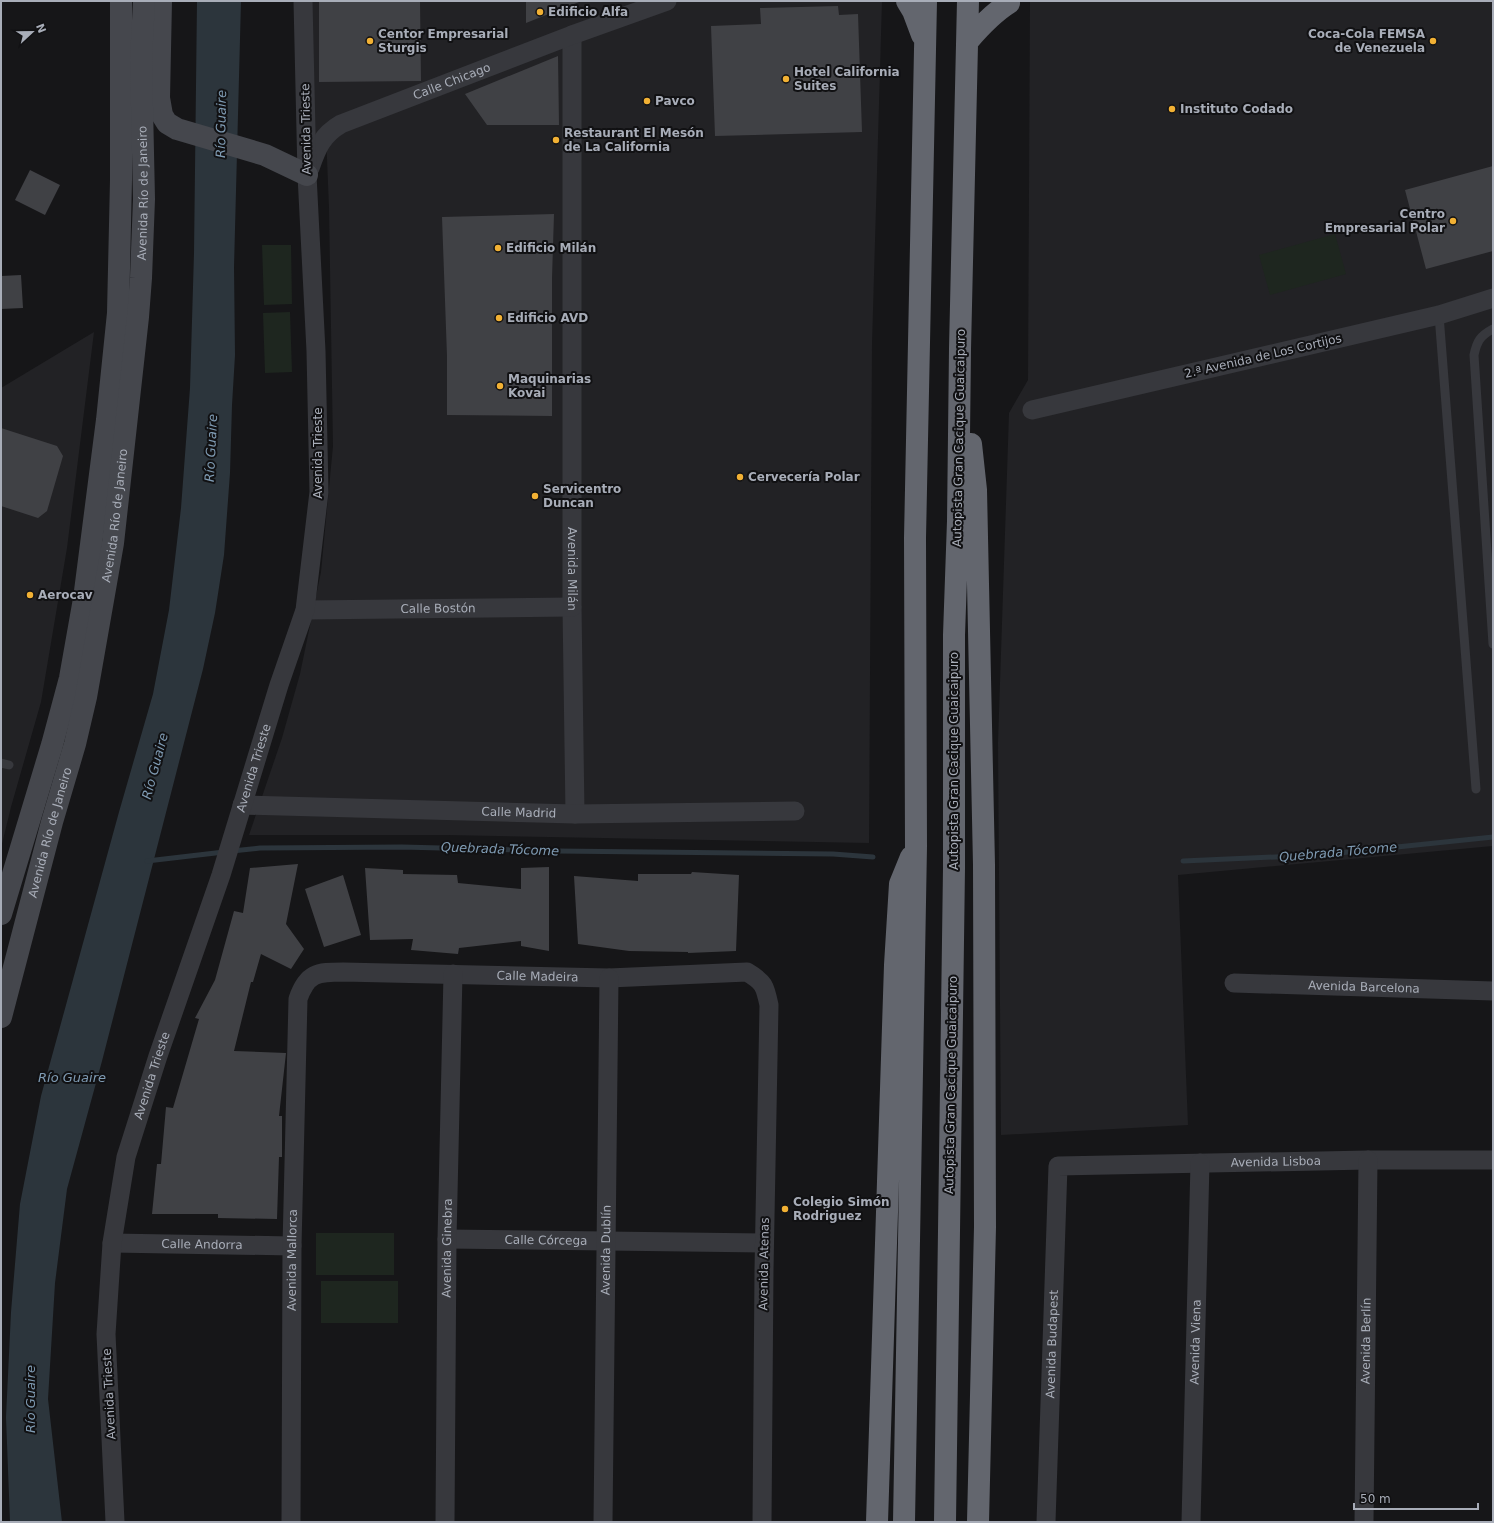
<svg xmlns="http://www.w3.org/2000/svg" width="1494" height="1523" viewBox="0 0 1494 1523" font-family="'DejaVu Sans',sans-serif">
  <rect width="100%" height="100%" fill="#161618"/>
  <path fill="#222225" d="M 301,1 L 882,1 L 872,344 L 869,843 L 447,835 L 249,835 L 282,738 L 300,674 L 321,572 L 333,446 L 329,208 L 326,134 L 304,135 Z
    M 1030,1 L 1493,1 L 1493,846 L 1178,875 L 1188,1125 L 1001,1135 L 998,743 L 1009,413 L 1028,380 Z
    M 94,332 L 67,548 L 41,702 L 11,807 L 1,848 L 1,388 Z"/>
  <path fill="#1e261f" d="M 1335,234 L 1346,274 L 1270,295 L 1259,255 Z
    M 262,245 L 291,245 L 292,304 L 264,305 Z
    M 290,312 L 292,372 L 265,373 L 263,313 Z
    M 316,1233 L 394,1233 L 394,1275 L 316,1275 Z
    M 321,1281 L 398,1281 L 398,1323 L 321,1323 Z"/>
  <path fill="#2c353c" d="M 197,1 L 241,1 L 234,267 L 235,355 L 232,405 L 230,473 L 224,555 L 215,613 L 203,669 L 102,1061 L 67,1189 L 55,1283 L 48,1399 L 62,1522 L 10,1522 L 6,1417 L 11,1312 L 20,1204 L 41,1096 L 119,812 L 153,694 L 169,610 L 181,508 L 190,388 L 194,253 Z"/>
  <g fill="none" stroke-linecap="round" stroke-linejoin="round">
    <path stroke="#2c353c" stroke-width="5" d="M 232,851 L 260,848 L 402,847 L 557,851 L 833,854 L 873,857
      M 147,861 L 224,852
      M 1183,861 L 1320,855 L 1493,837"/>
  </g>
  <path fill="#404145" d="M 319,1 L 420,1 L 421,81 L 319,82 Z
    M 526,1 L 579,1 L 579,2 L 526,23 Z
    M 838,6 L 839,15 L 858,14 L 862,132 L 715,136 L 711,26 L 761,24 L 760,8 Z
    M 558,56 L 559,125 L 487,125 L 465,94 Z
    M 1493,166 L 1493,251 L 1426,269 L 1405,190 Z
    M 30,170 L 60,185 L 45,215 L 15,200 Z
    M 554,214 L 552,278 L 552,416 L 447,415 L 447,356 L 442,217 Z
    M 21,275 L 23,308 L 1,309 L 1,276 Z
    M 1,428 L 57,446 L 63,456 L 47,511 L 38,518 L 1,506 Z
    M 298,864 L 286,924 L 304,949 L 291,969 L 261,954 L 253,982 L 251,982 L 234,1051 L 286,1053 L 279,1116 L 282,1116 L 282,1157 L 279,1157 L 277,1219 L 218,1218 L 218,1214 L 152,1214 L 157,1164 L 161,1164 L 166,1107 L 173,1108 L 199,1019 L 195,1018 L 215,980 L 234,911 L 243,913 L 250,868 Z
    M 549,867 L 549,951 L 521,946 L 521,941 L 459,948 L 458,954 L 411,950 L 413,939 L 370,940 L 365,868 L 403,870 L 403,874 L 457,875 L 458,883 L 521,889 L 521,868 Z
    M 692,872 L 739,875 L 736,951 L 688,953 L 688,952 L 629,951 L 578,944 L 574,876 L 638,881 L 638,874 L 691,874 Z
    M 343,875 L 361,935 L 324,947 L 305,889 Z"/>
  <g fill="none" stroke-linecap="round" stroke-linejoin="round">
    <path stroke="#37383d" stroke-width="9" d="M 1439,315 L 1476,789
      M 1493,329 C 1480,336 1477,341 1474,355 L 1493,644
      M 1,763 L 9,765"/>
    <g stroke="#37383d" stroke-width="19">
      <path id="s1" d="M 572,35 L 572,607 L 575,814"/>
      <path id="s2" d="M 310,168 C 317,148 322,135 341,124 L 572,35 L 667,1"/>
      <path d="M 1032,410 L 1439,315 L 1493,298"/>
      <path id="s3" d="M 305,610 L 572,607"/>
      <path id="s4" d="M 242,805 L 575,814 L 795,811"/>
      <path id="s5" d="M 1234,983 L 1493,991"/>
      <path id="s6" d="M 447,1239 L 764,1243"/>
      <path id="s7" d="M 112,1243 L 292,1246"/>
      <path id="s8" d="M 115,1522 L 106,1334 L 112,1243 L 126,1157 L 158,1056 L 221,875 L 279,685 L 305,610 L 319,492 L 316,351 L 307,175 L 303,1"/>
      <path id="s9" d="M 291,1522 L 292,1246 L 298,999 C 307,973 317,972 343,972 L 609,978 L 747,972 C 764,982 765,986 769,1005 L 764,1270 L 762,1522"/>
      <path id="s10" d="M 445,1522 L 447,1239 L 453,974"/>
      <path id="s11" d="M 603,1522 L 609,978"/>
      <path id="s12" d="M 1046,1522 L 1058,1166 L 1368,1160 L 1493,1160"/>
      <path id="s13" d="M 1191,1522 L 1200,1163"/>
      <path id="s14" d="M 1364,1522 L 1368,1160"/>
    </g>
    <g stroke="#45474d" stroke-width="22">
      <path d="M 161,1 L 159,98 L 162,115 L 167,123 L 177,129 L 265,155 L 307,175"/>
      <path d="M 1,914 L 52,745 L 70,678 L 84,599 L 107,420 L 118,313 L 121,180 L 121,1"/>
      <path id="s15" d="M 1,1017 L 52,822 L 75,744 L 86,697 L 113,543 L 138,317 L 141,278 L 144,199 L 141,60 L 144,1"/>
    </g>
    <path stroke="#63666e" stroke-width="22" d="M 907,1 L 913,11 L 922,35
      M 968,41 C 980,27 993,13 1009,3
      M 971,444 L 976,490 L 984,865 L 985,1227 L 978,1522
      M 877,1522 L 895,965 L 900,884 L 911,857
      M 904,1522 L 916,846 L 915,538 L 926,1
      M 945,1522 L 954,868 L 954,635 L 958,521 L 960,349 L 968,1"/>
  </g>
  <g fill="#f2b134" stroke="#111113" stroke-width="1.5">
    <circle cx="540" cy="12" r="4"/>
    <circle cx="370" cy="41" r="4"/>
    <circle cx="1433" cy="41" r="4"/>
    <circle cx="786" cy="79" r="4"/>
    <circle cx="647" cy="101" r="4"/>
    <circle cx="1172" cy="109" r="4"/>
    <circle cx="556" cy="140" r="4"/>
    <circle cx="1453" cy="221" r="4"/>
    <circle cx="498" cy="248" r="4"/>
    <circle cx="499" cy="318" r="4"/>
    <circle cx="500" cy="386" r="4"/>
    <circle cx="740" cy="477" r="4"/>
    <circle cx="535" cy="496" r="4"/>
    <circle cx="30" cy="595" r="4"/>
    <circle cx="785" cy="1209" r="4"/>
  </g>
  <g text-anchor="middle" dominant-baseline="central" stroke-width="4" stroke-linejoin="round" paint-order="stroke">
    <g font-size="12" font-weight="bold" fill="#a8adb8" stroke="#111113" text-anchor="start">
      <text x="548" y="12">Edificio Alfa</text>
      <text x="378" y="34">Centor Empresarial<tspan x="378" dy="14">Sturgis</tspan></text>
      <text x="1425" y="34" text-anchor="end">Coca-Cola FEMSA<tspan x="1425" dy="14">de Venezuela</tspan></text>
      <text x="794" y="72">Hotel California<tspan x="794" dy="14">Suites</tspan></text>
      <text x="655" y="101">Pavco</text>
      <text x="1180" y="109">Instituto Codado</text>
      <text x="564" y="133">Restaurant El Mesón<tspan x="564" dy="14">de La California</tspan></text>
      <text x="1445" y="214" text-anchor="end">Centro<tspan x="1445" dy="14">Empresarial Polar</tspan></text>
      <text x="506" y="248">Edificio Milán</text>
      <text x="507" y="318">Edificio AVD</text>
      <text x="508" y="379">Maquinarias<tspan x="508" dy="14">Kovai</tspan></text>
      <text x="748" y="477">Cervecería Polar</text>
      <text x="543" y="489">Servicentro<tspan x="543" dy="14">Duncan</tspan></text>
      <text x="38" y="595">Aerocav</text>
      <text x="793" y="1202">Colegio Simón<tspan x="793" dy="14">Rodriguez</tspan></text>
    </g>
    <g font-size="12" fill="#a8adb8" stroke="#111113">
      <text stroke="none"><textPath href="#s2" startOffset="174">Calle Chicago</textPath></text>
      <text transform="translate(306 129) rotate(-91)">Avenida Trieste</text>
      <text stroke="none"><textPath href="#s15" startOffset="839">Avenida Río de Janeiro</textPath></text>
      <text transform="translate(1263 356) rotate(-13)">2.ª Avenida de Los Cortijos</text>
      <text transform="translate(959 438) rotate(-89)">Autopista Gran Cacique Guaicaipuro</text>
      <text transform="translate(318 453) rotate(-90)">Avenida Trieste</text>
      <text stroke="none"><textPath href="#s15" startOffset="515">Avenida Río de Janeiro</textPath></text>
      <text stroke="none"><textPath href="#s1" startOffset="534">Avenida Milán</textPath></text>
      <text stroke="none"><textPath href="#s3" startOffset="133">Calle Bostón</textPath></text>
      <text transform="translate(954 761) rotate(-90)">Autopista Gran Cacique Guaicaipuro</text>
      <text stroke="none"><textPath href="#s8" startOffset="776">Avenida Trieste</textPath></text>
      <text stroke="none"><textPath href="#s4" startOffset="277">Calle Madrid</textPath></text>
      <text stroke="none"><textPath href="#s15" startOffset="191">Avenida Río de Janeiro</textPath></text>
      <text stroke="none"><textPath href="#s9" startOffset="776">Calle Madeira</textPath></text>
      <text stroke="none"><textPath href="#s5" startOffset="130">Avenida Barcelona</textPath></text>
      <text stroke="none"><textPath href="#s8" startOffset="452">Avenida Trieste</textPath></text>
      <text transform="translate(951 1085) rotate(-89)">Autopista Gran Cacique Guaicaipuro</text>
      <text stroke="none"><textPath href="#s12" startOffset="574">Avenida Lisboa</textPath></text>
      <text stroke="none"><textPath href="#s6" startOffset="99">Calle Córcega</textPath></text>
      <text stroke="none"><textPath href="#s7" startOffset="90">Calle Andorra</textPath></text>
      <text stroke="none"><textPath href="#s10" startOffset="274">Avenida Ginebra</textPath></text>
      <text stroke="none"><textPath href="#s11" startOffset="272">Avenida Dublín</textPath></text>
      <text stroke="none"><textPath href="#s9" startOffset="262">Avenida Mallorca</textPath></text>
      <text transform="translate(764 1264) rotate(-89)">Avenida Atenas</text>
      <text stroke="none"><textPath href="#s14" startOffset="181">Avenida Berlín</textPath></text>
      <text stroke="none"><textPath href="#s13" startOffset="180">Avenida Viena</textPath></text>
      <text stroke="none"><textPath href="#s12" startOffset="178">Avenida Budapest</textPath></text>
      <text transform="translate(109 1394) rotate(-93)">Avenida Trieste</text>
    </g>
    <g font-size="13" font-style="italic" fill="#7f9bb3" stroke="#111113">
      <text transform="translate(221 124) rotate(-89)">Río Guaire</text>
      <text transform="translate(211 448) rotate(-87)">Río Guaire</text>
      <text transform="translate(155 766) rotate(-75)">Río Guaire</text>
      <text transform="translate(500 849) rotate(2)">Quebrada Tócome</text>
      <text transform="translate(1338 852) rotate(-5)">Quebrada Tócome</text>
      <text x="72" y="1077">Río Guaire</text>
      <text transform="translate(30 1399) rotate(-90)">Río Guaire</text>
    </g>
  </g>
  <rect width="1494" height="1523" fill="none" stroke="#a8adb8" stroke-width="4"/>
  <g transform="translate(32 32) rotate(68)" stroke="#111113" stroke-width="3" paint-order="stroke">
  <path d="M0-3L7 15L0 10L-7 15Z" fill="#a8adb8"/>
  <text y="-6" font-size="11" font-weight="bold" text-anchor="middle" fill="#a8adb8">N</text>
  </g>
  <path d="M1354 1503v6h124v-6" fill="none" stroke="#a8adb8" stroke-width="2"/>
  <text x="1360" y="1503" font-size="12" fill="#a8adb8" stroke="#111113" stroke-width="3" paint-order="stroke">50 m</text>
</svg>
